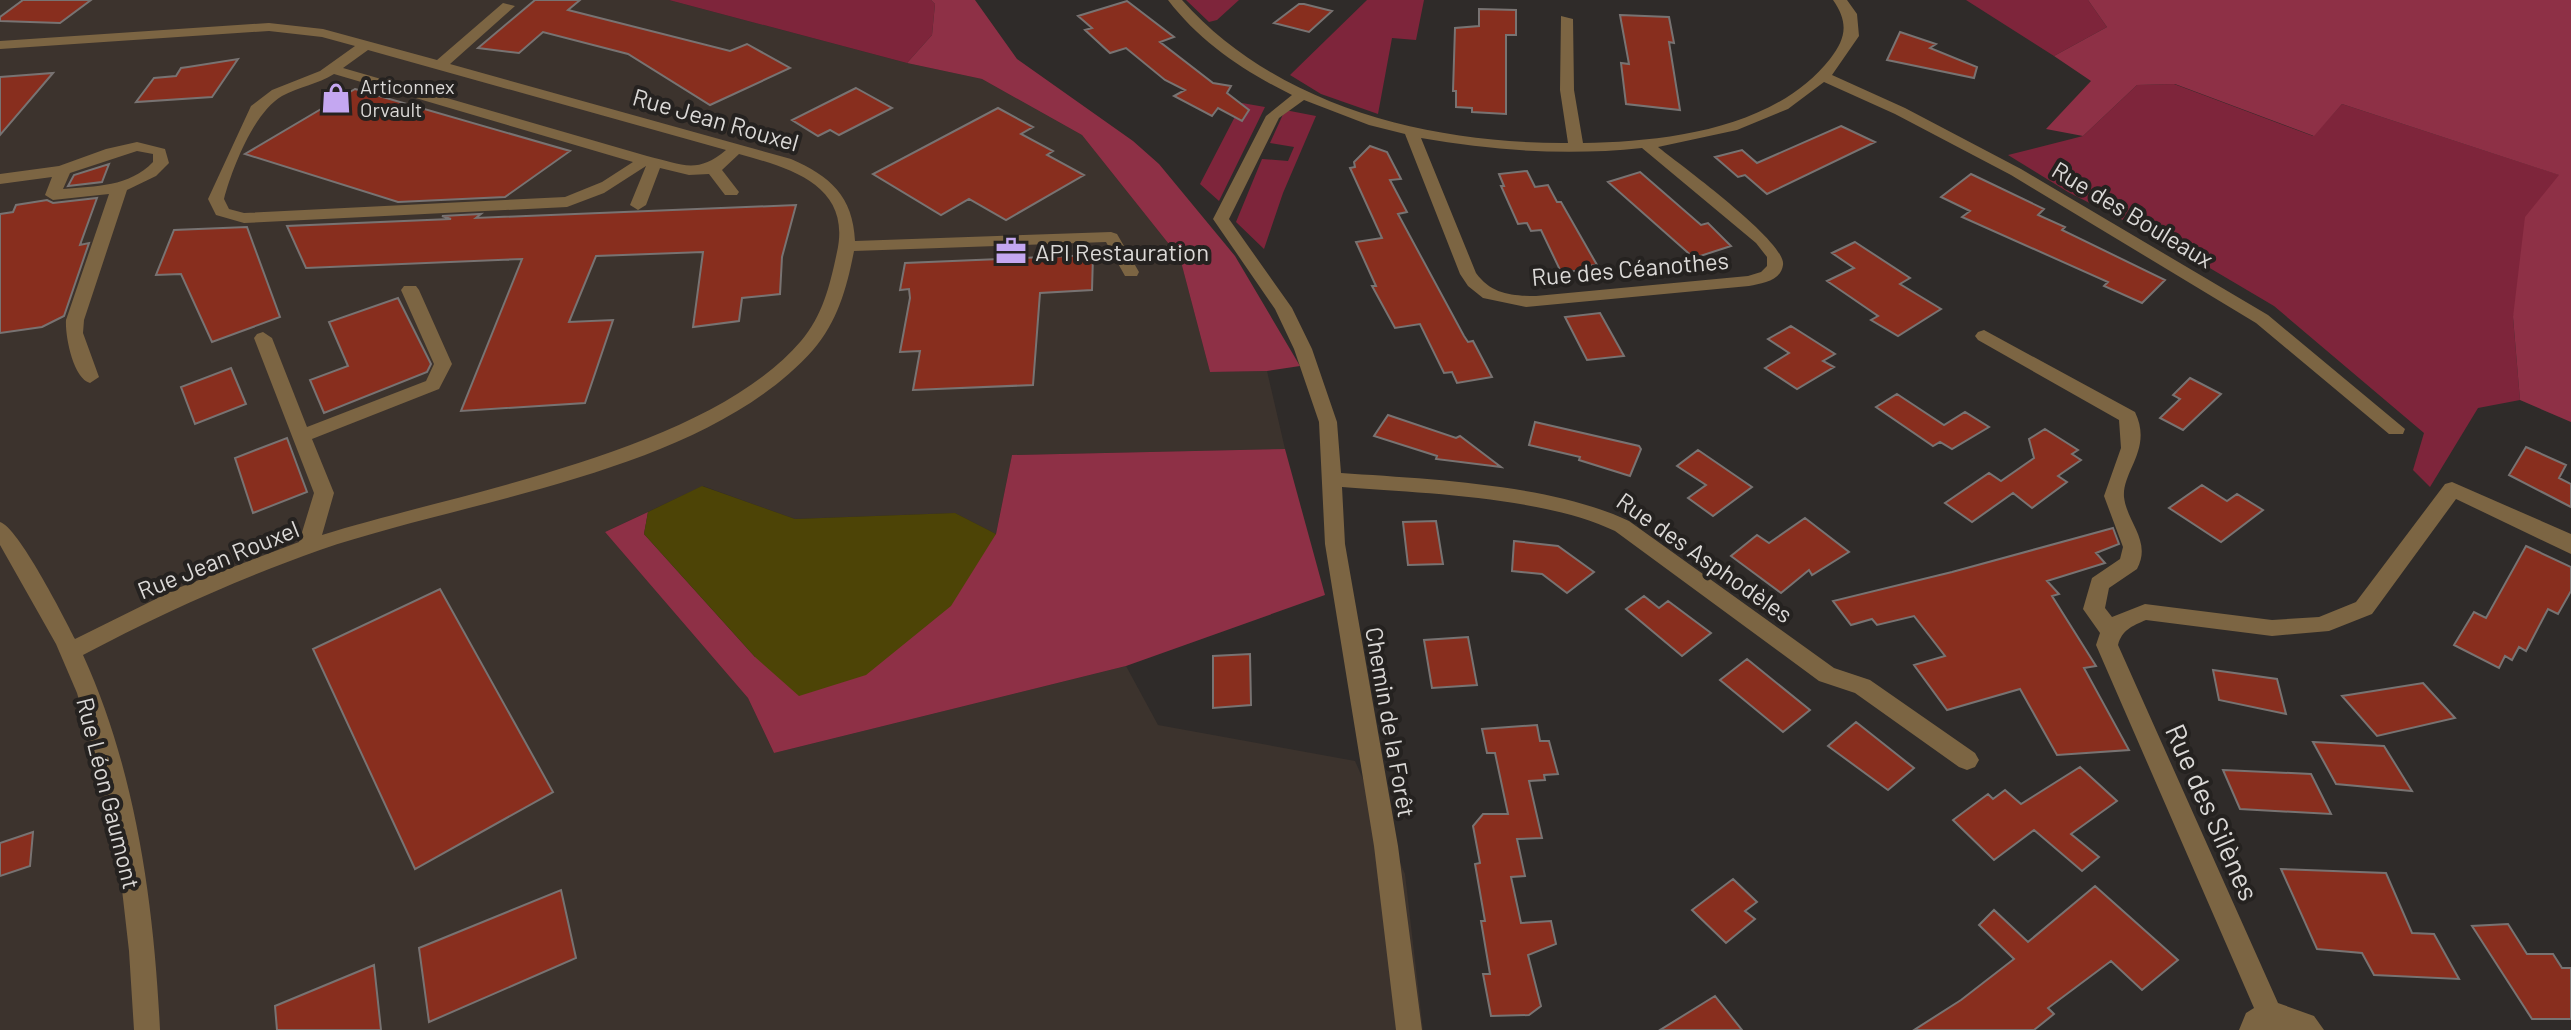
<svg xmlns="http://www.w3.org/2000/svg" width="2571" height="1030" viewBox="0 0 2571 1030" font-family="Barlow,sans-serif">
  <rect width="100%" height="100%" fill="#2f2b29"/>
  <path fill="#3c332d" d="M 0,0 L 669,0 L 907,63 L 982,79 L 1082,135 L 1180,258 L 1210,372 L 1267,371 L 1285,449 L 1012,455 L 996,534 L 955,513 L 795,519 L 703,486 L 605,532 L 748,698 L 774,753 L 1126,666 L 1158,725 L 1355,761 L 1405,874 L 1423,1030 L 0,1030 Z"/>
  <path fill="#7e253b" d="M 669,0 L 931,0 L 935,4 L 932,35 L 907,63 Z
    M 1186,0 L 1239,0 L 1217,20 L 1209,22 Z
    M 1367,0 L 1424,0 L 1416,40 L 1392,38 L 1378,114 L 1321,94 L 1290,75 Z
    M 1966,0 L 2088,0 L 2107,27 L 2054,56 Z
    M 2174,84 L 2313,136 L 2342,104 L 2560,175 L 2513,317 L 2520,400 L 2478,408 L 2430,487 L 2413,470 L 2424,433 L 2274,306 L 2164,241 L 2068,192 L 2008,155 L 2083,136 L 2137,85 Z
    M 1242,103 L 1265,107 L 1219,201 L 1200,184 Z
    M 1285,110 L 1316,116 L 1283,193 L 1264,249 L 1236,222 L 1262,159 L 1288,161 L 1294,147 L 1270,143 Z"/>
  <path fill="#8e3046" d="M 931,0 L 975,0 L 1017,59 L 1133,141 L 1159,164 L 1235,256 L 1300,366 L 1267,371 L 1210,372 L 1180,258 L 1082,135 L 982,79 L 907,63 L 932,35 L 935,4 Z
    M 2088,0 L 2571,0 L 2571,422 L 2520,400 L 2513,317 L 2525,217 L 2559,175 L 2342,104 L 2314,136 L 2175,84 L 2137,85 L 2083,136 L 2046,129 L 2091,81 L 2054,56 L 2107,27 Z
    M 1285,449 L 1325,595 L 1126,666 L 774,753 L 748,698 L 605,532 L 648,512 L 644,534 L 755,657 L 996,534 L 1012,455 Z"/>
  <path fill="#4d4406" d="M 702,486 L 795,519 L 955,513 L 996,534 L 951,606 L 866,675 L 799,696 L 755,657 L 644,534 L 648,512 Z"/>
  <path fill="#882e1e" stroke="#787372" stroke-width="2" d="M 23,0 L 91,0 L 60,23 L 0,21 L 0,17 Z
    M 535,0 L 580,0 L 568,10 L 730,51 L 747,44 L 790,68 L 710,105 L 628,54 L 543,32 L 519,53 L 478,48 Z
    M 1127,1 L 1174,37 L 1160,42 L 1213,83 L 1231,86 L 1227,93 L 1249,110 L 1242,121 L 1218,108 L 1212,116 L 1174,96 L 1185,90 L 1165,80 L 1126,48 L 1110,53 L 1085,30 L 1092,28 L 1078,16 Z
    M 1299,4 L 1304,4 L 1332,11 L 1309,32 L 1274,23 Z
    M 1479,9 L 1516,10 L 1516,35 L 1506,35 L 1506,114 L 1472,112 L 1472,108 L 1456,107 L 1456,91 L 1453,91 L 1455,28 L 1479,26 Z
    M 1620,15 L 1669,17 L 1674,43 L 1669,42 L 1680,110 L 1626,104 L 1621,63 L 1629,64 Z
    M 1900,32 L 1936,44 L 1930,48 L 1977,67 L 1974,78 L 1887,60 Z
    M 238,59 L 212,97 L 136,102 L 154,78 L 176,76 L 181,68 L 188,67 Z
    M 53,73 L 0,135 L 0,77 Z
    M 856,88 L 892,108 L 839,135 L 830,130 L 818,136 L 792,120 Z
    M 355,89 L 570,151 L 505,197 L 398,202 L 245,154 Z
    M 998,108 L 1033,127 L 1021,134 L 1053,151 L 1047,155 L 1084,175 L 1006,220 L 969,199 L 941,215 L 873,174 Z
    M 1841,126 L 1875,142 L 1767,194 L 1745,175 L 1738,177 L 1715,157 L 1742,150 L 1757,163 Z
    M 1370,146 L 1387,152 L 1401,179 L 1390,180 L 1407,212 L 1398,214 L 1464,336 L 1468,342 L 1473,341 L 1492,377 L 1457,383 L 1452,372 L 1444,373 L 1420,324 L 1395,328 L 1372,286 L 1376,286 L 1356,242 L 1382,238 L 1350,168 L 1355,167 L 1354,162 Z
    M 109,164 L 102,182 L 68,186 L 74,175 Z
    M 1527,171 L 1535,187 L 1548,185 L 1557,202 L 1561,202 L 1597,265 L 1586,266 L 1588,270 L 1561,272 L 1541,230 L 1531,231 L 1527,223 L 1518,224 L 1501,186 L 1504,186 L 1499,174 Z
    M 1640,172 L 1701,225 L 1708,223 L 1731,246 L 1694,258 L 1608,182 Z
    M 1971,174 L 2044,209 L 2038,215 L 2065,227 L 2062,230 L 2165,280 L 2142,303 L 2104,286 L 2108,282 L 1962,217 L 1970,211 L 1941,197 Z
    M 97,198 L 80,245 L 89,243 L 64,316 L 42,327 L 0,333 L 0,214 L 13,212 L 16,205 L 47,200 L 53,203 Z
    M 796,205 L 782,257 L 780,294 L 742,298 L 739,321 L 693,327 L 703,252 L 596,256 L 569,322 L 613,320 L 585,403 L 461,411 L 522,259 L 306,268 L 287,226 L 451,219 L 442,216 L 481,214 L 476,218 Z
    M 247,227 L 280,317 L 212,342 L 181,274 L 156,275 L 174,230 Z
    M 1855,242 L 1910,278 L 1900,284 L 1941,309 L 1898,336 L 1871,320 L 1878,316 L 1827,281 L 1854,268 L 1832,253 Z
    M 1093,255 L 1092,290 L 1040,293 L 1033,385 L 913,390 L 920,351 L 900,352 L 910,298 L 909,289 L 900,290 L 905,263 Z
    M 398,298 L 431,364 L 427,372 L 324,413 L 310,380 L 348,366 L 329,322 Z
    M 1600,313 L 1624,356 L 1587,360 L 1565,317 Z
    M 1791,326 L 1835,354 L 1823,361 L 1834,367 L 1797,389 L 1765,368 L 1789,353 L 1768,339 Z
    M 231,368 L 246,404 L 195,424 L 181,387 Z
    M 2190,378 L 2221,394 L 2183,430 L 2160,418 L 2180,399 L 2173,395 Z
    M 1897,394 L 1944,425 L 1965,412 L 1989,427 L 1952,449 L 1940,442 L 1933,446 L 1876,407 Z
    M 1388,415 L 1456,438 L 1460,436 L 1501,467 L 1436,459 L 1437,456 L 1374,436 Z
    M 1535,422 L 1639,446 L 1641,449 L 1630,476 L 1579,460 L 1580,457 L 1529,445 Z
    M 2045,429 L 2078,450 L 2072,454 L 2081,460 L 2058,476 L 2067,482 L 2032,508 L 2013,493 L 1972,522 L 1945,503 L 1989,473 L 2001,481 L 2034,458 L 2029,439 Z
    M 287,438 L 307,492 L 253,513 L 235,458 Z
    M 2526,447 L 2566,465 L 2559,478 L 2571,484 L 2571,507 L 2509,475 Z
    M 1698,450 L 1752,487 L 1713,516 L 1688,498 L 1706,485 L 1677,466 Z
    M 2202,485 L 2227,501 L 2237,494 L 2263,510 L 2221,542 L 2169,508 Z
    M 1805,518 L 1849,552 L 1812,575 L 1809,570 L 1781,593 L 1731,556 L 1757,535 L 1769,543 Z
    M 1436,521 L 1443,564 L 1408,565 L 1403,522 Z
    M 2113,528 L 2119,544 L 2096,553 L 2105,563 L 2047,581 L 2059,594 L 2052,596 L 2096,666 L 2084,668 L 2129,750 L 2057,755 L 2020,689 L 1947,710 L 1914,665 L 1945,656 L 1914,616 L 1877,625 L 1872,619 L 1851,625 L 1833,601 L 1952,572 Z
    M 1514,541 L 1558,546 L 1594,572 L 1567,593 L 1542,574 L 1512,571 Z
    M 2526,546 L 2571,567 L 2571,591 L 2558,614 L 2548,609 L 2526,651 L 2519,647 L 2512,660 L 2505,656 L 2499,668 L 2454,645 L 2474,612 L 2486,618 Z
    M 440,589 L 553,792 L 415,869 L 313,649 Z
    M 1644,596 L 1659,608 L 1668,601 L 1711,633 L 1682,656 L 1626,609 Z
    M 1468,637 L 1477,685 L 1432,688 L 1424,640 Z
    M 1250,654 L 1251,705 L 1213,708 L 1213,656 Z
    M 1747,659 L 1810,710 L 1783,732 L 1720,680 Z
    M 2213,670 L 2277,679 L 2286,714 L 2219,700 Z
    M 2423,683 L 2455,718 L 2377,736 L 2342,696 Z
    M 1856,722 L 1914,768 L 1888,790 L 1828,746 Z
    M 1537,725 L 1540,741 L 1549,741 L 1558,774 L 1544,775 L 1545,780 L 1529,781 L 1542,838 L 1517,839 L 1525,876 L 1511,877 L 1521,923 L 1551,921 L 1556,944 L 1528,955 L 1541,1006 L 1529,1015 L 1491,1016 L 1483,974 L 1490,974 L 1481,921 L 1485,921 L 1475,864 L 1480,863 L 1473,826 L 1483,814 L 1508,814 L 1495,753 L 1487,753 L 1482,729 Z
    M 2313,742 L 2384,746 L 2412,791 L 2336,784 Z
    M 2080,767 L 2117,801 L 2071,834 L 2099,857 L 2082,871 L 2034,830 L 1994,860 L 1953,820 L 1988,794 L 1993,799 L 2005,790 L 2021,804 Z
    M 2223,770 L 2311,774 L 2331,814 L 2240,809 Z
    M 33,832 L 30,866 L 0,876 L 0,843 Z
    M 2281,869 L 2386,873 L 2412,933 L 2434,934 L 2459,979 L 2374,975 L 2362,953 L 2317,949 Z
    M 1733,879 L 1757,902 L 1745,911 L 1755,919 L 1726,943 L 1692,910 Z
    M 2095,886 L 2178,960 L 2142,990 L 2111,961 L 2048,1008 L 2054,1014 L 2034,1030 L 1914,1030 L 1961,1000 L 2014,959 L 1979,925 L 1994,910 L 2028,942 Z
    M 561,890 L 576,958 L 429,1022 L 419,948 Z
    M 2508,924 L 2527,954 L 2553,954 L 2562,968 L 2571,968 L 2571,1019 L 2532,1019 L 2472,926 Z
    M 374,965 L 381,1030 L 277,1030 L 275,1006 Z
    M 1715,996 L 1742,1030 L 1660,1030 Z"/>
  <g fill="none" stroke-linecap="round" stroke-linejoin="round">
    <path fill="#7c6543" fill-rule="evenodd" d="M 1168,0 L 1182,0 C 1277,107 1430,144 1568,143 L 1560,90 L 1561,16 L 1573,19 L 1574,90 L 1583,143 C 1665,142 1775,129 1830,59 C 1846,38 1849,23 1833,0 L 1847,0 L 1857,14 L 1859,36 L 1832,75 L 1905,108 L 2021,169 L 2268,315 L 2405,429 L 2403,434 L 2389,434 L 2256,323 L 2011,175 L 1895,114 L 1824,82 L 1788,109 L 1737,130 L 1658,147 C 1679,164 1787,242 1783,265 C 1781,281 1762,283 1749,286 L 1526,307 L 1483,298 L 1468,286 L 1460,274 L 1405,134 L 1369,125 L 1304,100 L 1279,118 L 1229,219 L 1292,308 L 1312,349 L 1337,422 L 1341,473 C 1428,479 1551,484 1629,521 L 1834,668 L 1870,680 L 1975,753 L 1979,760 L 1975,767 L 1967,770 L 1959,767 L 1855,693 L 1819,681 L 1615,531 C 1544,497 1421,493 1342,487 L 1345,544 L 1398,846 L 1422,1030 L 1396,1030 L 1374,846 L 1325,544 L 1319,422 L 1294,349 L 1275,309 L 1213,219 L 1266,116 L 1292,95 C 1245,72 1200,42 1168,0 ZM 1421,138 C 1495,151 1568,156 1642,148 L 1756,243 L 1767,257 L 1767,266 L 1761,272 L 1748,276 L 1536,296 C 1512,296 1491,294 1476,273 Z
      M 503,3 L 515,6 L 450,64 L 791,159 C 830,176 853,196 855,241 L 1111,232 L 1117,234 L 1139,272 L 1137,276 L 1125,276 L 1106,242 L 854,251 C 847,287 838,321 813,350 C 703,473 471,498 320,550 C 238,579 160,614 83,655 C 136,771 154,904 160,1030 L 134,1030 L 129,951 L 120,872 L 95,756 L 77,693 L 56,644 L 0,545 L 0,522 C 18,527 64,617 75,639 L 178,588 L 299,542 L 314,493 L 254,338 L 257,334 L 263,332 L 272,338 L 307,427 L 426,381 L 434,364 L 401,290 L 404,286 L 416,286 L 419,290 L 452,364 L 439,389 L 312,439 L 334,493 L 322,535 C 459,492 706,452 801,341 C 823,315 830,285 837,252 C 852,185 790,168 739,154 L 722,170 L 739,192 L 737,195 L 725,195 L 709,174 L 689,175 L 660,168 L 646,205 L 638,210 L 630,205 L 646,166 L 604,193 L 567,207 L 244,223 L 216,215 L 208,199 L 251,106 L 272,90 L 320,71 L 355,46 L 322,37 L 269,31 L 0,49 L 0,41 L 269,23 L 323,29 L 437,60 ZM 368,50 L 726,150 C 697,175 681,164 647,156 L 343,68 ZM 334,74 L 633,162 L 602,182 L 565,197 L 244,213 L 229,209 L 224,199 C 232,169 254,112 282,96 C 298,87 318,84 334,74 Z
      M 137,142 L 165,149 L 169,163 L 156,176 L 127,190 L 84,320 L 83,333 L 99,377 L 90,383 C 73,378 65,336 66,320 L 109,194 L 53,200 L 45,195 L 52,177 L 0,184 L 0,174 L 59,166 L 106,149 ZM 137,151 L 153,154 L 153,162 C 129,187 96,186 63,189 L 70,173 Z
      M 1984,330 L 2135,412 C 2153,449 2122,471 2124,497 C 2127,523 2152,541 2137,569 L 2109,588 L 2105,608 L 2112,617 L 2145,604 L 2272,620 L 2319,617 L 2356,602 L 2445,484 L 2452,482 L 2571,534 L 2571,554 L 2456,499 L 2372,614 L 2329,631 L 2272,636 L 2146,620 C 2132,626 2122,630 2118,645 L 2278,1003 L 2314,1016 L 2324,1030 L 2239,1030 L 2246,1013 L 2254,1008 L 2096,645 L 2100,633 L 2083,609 L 2092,578 L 2120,559 L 2123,547 L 2104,496 L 2121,448 L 2119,420 L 1978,340 L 1975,336 L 1978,332 Z"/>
  </g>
  <defs>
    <g id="shop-bare" transform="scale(2.4)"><path d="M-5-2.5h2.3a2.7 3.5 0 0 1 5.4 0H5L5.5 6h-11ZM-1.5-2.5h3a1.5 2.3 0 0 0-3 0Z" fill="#c4a7f1" stroke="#252220" stroke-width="2.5" paint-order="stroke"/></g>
    <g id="office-bare" transform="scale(2.4)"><path d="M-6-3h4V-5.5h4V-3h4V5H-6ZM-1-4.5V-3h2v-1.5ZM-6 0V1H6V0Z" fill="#c4a7f1" stroke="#252220" stroke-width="2.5" paint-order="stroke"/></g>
  </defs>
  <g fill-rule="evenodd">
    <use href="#shop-bare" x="336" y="98"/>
    <use href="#office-bare" x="1011" y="251"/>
  </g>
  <g text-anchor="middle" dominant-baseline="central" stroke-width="8" stroke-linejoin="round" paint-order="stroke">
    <g font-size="20" fill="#dbd9d7" stroke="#252220" text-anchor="start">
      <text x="360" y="86">Articonnex<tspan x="360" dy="23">Orvault</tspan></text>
    </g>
    <g font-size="24" fill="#dbd9d7" stroke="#252220">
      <text transform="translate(716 119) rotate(16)">Rue Jean Rouxel</text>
      <text transform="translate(2133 214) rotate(31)">Rue des Bouleaux</text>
      <text transform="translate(1630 268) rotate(-5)">Rue des Céanothes</text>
      <text transform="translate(1705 557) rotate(35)">Rue des Asphodèles</text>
      <text transform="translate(218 559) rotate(-22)">Rue Jean Rouxel</text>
      <text transform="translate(1391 722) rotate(80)">Chemin de la Forêt</text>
      <text transform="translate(109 793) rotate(76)">Rue Léon Gaumont</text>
    </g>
    <g font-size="24" fill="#dbd9d7" stroke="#252220" text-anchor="start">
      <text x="1035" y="251">API Restauration</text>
    </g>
    <g font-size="28" fill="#dbd9d7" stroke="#252220">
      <text transform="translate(2213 812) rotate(66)">Rue des Silènes</text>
    </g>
  </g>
</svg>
